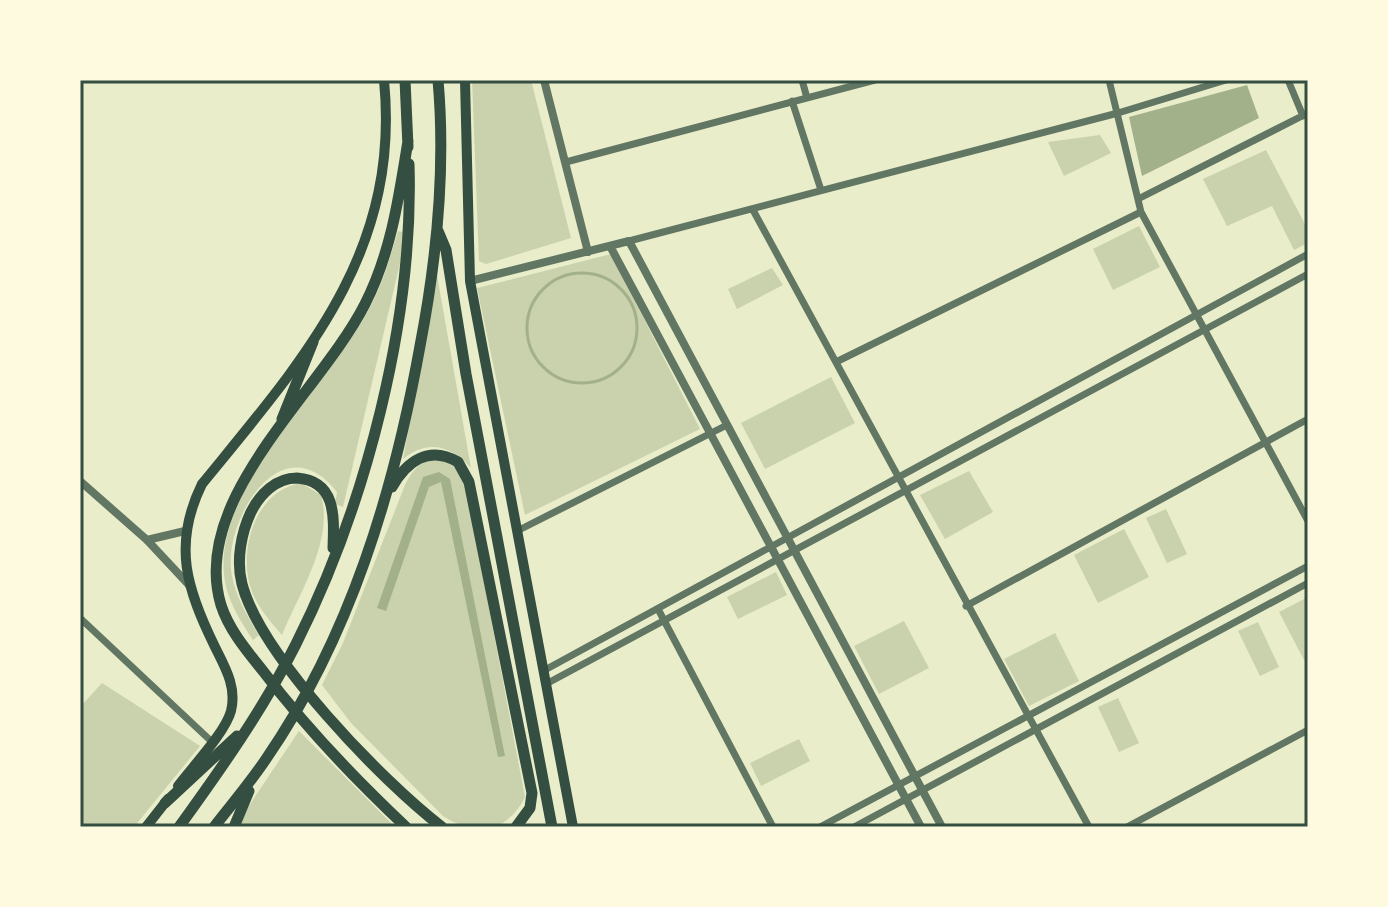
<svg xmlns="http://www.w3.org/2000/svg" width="1388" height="907" viewBox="0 0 1388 907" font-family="Karla,sans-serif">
  <rect width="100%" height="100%" fill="#e9edc9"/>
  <path fill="#cad2ad" d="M 472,80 L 531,80 L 571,238 L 486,264 L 479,261 Z
    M 1100,135 L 1111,153 L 1064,176 L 1048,142 Z
    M 1266,150 L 1308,230 L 1308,243 L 1294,250 L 1272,206 L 1227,226 L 1203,179 Z
    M 1139,226 L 1160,267 L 1113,290 L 1093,249 Z
    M 398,231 L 407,233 L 343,507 L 335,504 L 337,492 C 288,429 236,501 231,554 C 228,584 244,611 259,635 L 253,640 C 240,620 226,599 224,574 C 215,487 328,385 368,311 C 382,286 390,258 398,231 Z
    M 611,254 L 700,429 L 525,515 L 477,288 Z
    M 772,268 L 783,285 L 737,309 L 728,289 Z
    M 437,275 L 471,468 C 451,445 427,439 403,459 Z
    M 831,377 L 855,423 L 765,469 L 741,423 Z
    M 440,458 L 463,472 L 525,797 C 508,832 476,837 443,816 L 351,723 L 322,685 L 343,643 L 405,485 C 413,469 421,460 440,458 Z
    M 969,471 L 993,512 L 945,539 L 920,495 Z
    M 301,483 L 321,495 C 334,541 299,593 282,635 C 268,619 254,603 249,582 C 240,543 258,490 301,483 Z
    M 1166,509 L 1187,554 L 1167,563 L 1146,518 Z
    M 1124,529 L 1149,577 L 1098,603 L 1074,555 Z
    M 776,572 L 787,595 L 738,619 L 727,597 Z
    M 1308,597 L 1308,658 L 1304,660 L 1279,612 Z
    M 904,621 L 929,668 L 879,694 L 854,646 Z
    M 1258,622 L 1279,667 L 1260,676 L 1238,631 Z
    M 1055,633 L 1079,681 L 1029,706 L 1004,659 Z
    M 102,683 L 200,746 L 134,827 L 80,827 L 80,707 Z
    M 1118,698 L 1139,743 L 1119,752 L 1098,707 Z
    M 299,731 L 395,827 L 240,827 L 240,819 Z
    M 799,739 L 810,761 L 761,786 L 750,763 Z"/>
  <path fill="#a3b18a" d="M 1247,85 L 1259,118 L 1142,176 L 1129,117 Z
    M 439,472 L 450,479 L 505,756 L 498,757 L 441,482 L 429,487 L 386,611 L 377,608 L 423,477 Z"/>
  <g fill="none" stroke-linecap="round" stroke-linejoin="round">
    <path stroke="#a3b18a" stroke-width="3" d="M527 328a55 55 0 1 1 110 0a55 55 0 1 1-110 0Z"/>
    <path stroke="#617663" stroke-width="7" d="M 802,80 L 807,98
      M 1109,80 L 1141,212 L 1308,521
      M 1288,80 L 1303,116
      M 792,101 L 821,190
      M 566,162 L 875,80
      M 1138,199 L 1308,113
      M 753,210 L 1089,827
      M 629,241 L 1118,113 L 1226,80
      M 836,362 L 1141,212
      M 517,531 L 727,425
      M 966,606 L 1308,419
      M 658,609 L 773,827
      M 80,618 L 211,741
      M 543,671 L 1308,254
      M 546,684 L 1308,274
      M 820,827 L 1308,566
      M 854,827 L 1308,583
      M 1127,827 L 1308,730"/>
    <path stroke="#617663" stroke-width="8" d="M 544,80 L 588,252
      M 610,246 L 921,827
      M 470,281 L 629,241 L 942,827
      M 80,481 L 147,540 L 189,585
      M 147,540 L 185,531"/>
    <path stroke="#344e41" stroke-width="10" d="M 465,80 L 470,281 L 573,827
      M 178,786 C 192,767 225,733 231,711 C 237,687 225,667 215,647 C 187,590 172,545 202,484 C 304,359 401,253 384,80
      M 146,827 L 168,799"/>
    <path stroke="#344e41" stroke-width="11" d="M 405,80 L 408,147
      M 438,231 L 446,250 L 466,374 L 552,827
      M 282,419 L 313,342
      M 392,487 C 407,461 429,445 458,462 L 469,482 L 532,793 L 530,808 L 516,827
      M 333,548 C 334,518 337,481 297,478 C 276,478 260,494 251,512 C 241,533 236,561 242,584 C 261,656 382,781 442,827
      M 165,803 L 237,736
      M 179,827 C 221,769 264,708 296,644 C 366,505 414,320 409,164
      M 214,827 C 231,805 250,783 266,759 C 350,637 394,491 420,346 C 437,258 446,170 438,80
      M 234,827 L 249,791
      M 406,827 C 354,778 306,728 263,671 C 247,651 229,630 221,605 C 189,499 320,393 365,304 C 391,253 399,197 408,141"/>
  </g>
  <rect width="1388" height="907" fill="none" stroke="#fefae0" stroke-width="164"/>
  <rect x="82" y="82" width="1224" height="743" fill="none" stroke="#344e41" stroke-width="3"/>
</svg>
